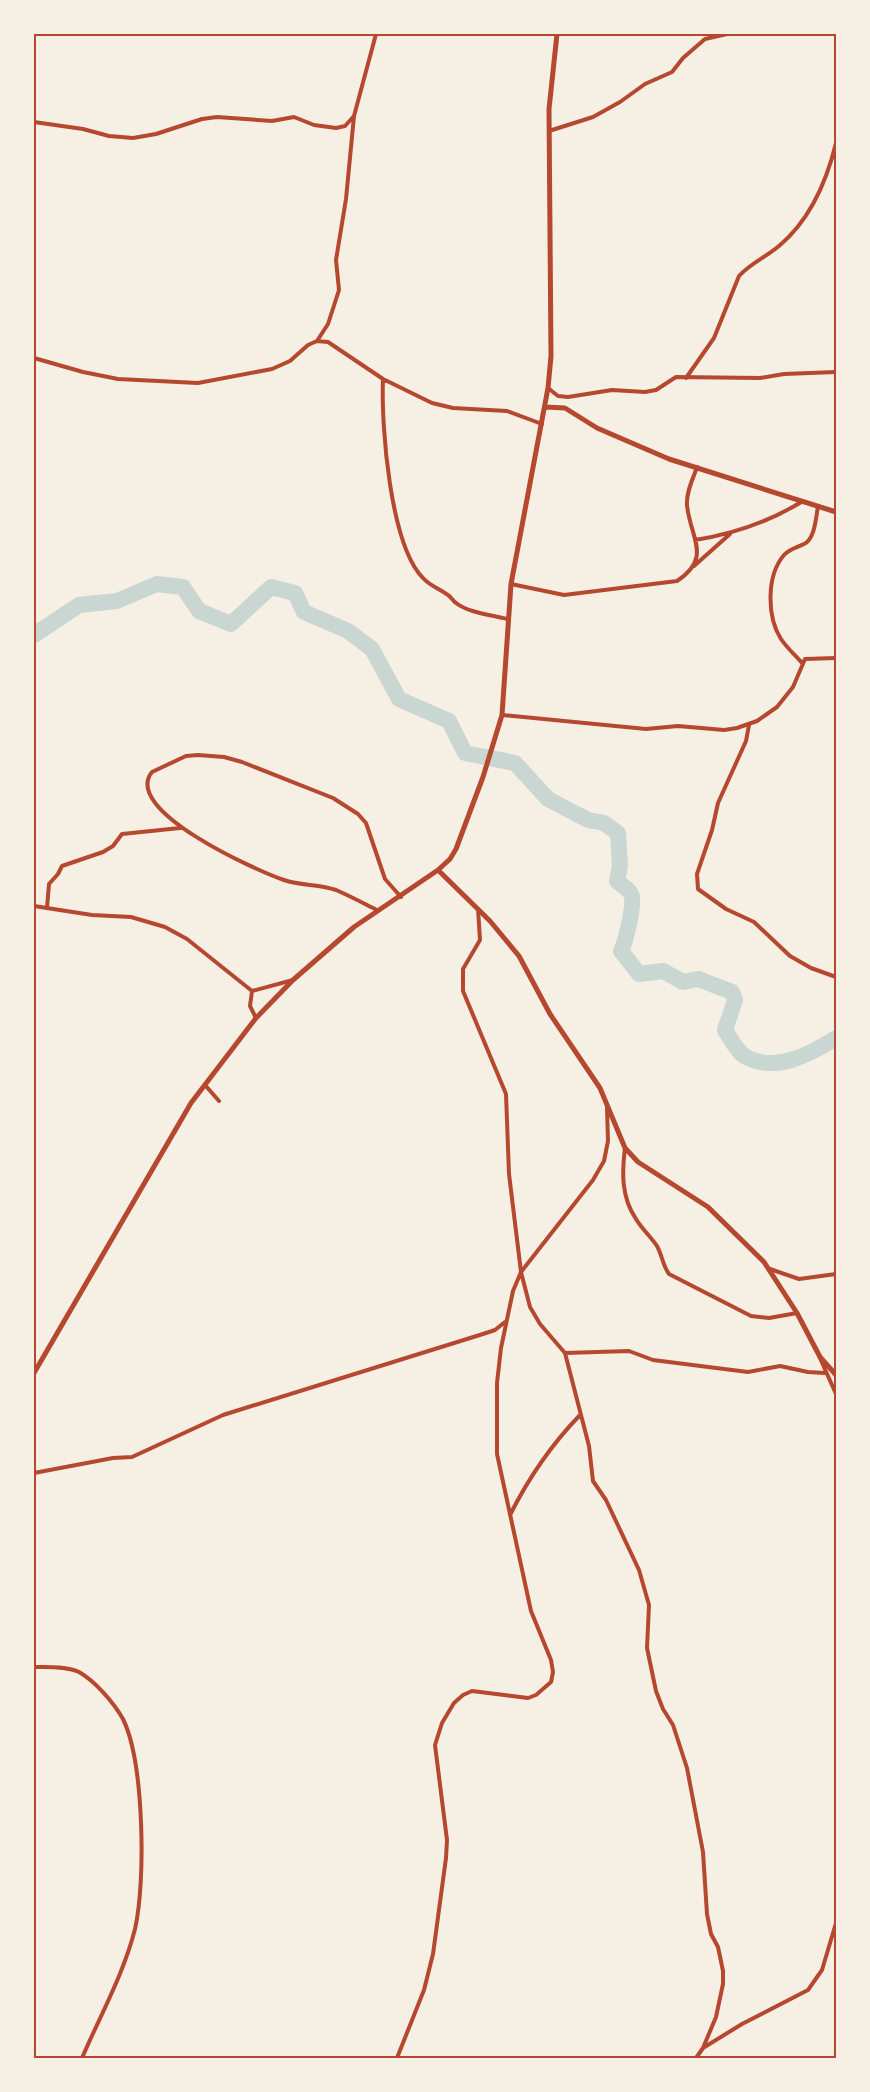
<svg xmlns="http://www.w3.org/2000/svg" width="870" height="2092" viewBox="0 0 870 2092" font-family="'Fira Sans Condensed',sans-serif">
  <rect width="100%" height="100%" fill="#f6efe4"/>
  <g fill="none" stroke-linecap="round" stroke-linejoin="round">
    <path stroke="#c9d6d2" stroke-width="16" d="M 34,635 L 79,605 L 117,601 L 157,584 L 183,587 L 199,611 L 231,624 L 271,587 L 295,593 L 304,612 L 348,631 L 372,649 L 399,699 L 449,721 L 465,753 L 515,763 L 548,799 L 588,820 L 604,823 L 618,833 L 620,866 L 617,881 C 621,885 629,889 631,894 C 636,902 625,943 621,951 L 639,974 L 663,971 L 683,982 L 698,979 L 732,992 L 735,1000 L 725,1030 C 731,1039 737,1052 746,1057 C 777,1073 810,1054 836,1038"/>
    <path stroke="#b5482f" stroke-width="4" d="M 34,122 L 83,129 L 109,136 L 133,138 L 156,134 L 202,119 L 217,117 L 272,121 L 294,117 L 314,125 L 336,128 L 345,126 L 354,116
      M 549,131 L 593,117 L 620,102 L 645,84 L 672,72 L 683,58 L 705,39 L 727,34
      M 317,341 L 328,324 L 339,290 L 336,260 L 346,199 L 354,116 L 376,34
      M 34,358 L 83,372 L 118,379 L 198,383 L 272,369 L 290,361 L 308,345 L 317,341 L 328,342 L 383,379 L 432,403 L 453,408 L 507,411 L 542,424
      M 686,378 L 714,338 L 739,276 C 751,263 766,257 779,246 C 810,220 827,180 836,143
      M 383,379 C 381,425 390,545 423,578 C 430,586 440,589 448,595 C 451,597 453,601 456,603 C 469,613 492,615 507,619
      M 548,388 L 558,396 L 568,397 L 612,390 L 645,392 L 656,390 L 676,377 L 760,378 L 784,374 L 836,372
      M 695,540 C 734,534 769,522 803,501
      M 694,566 L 730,534
      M 511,584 L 564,595 L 677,581 C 713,557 690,538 687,505 C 686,492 693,479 697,467
      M 802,663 C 795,655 787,648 781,639 C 767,617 766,576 784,555 C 789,549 796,548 804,544 C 815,539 816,517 818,506
      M 502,715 L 646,729 L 678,726 L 724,730 L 737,728 L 757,721 L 777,707 L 793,687 L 805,659 L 836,658
      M 749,725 L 746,741 L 718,803 L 712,830 L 697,874 L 698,889 L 726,909 L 754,922 L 790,956 L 811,968 L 836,977
      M 34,906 L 92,915 L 131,917 L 165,927 L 187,939 L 252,991 L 250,1006 L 256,1018
      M 47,908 L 49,884 L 58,874 L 62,866 L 103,852 L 113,846 L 122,834 L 180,828
      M 377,910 C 363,903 350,896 336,890 C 319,884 301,886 284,880 C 257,871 121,810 152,772 L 186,756 L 198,755 L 224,757 L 242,762 L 333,798 L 358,814 L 366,823 L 385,879 L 401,897
      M 252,991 L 293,980
      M 205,1085 L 219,1101
      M 607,1108 L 608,1141 L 604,1161 L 593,1180 L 521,1272 L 530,1307 L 540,1324 L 565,1353 L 589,1446 L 593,1481 L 606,1500 L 639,1570 L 649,1605 L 647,1648 L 656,1691 L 663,1709 L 673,1725 L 687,1768 L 703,1852 L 707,1914 L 711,1934 L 718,1947 L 723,1971 L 723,1984 L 716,2017 L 703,2048
      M 625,1148 C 622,1172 621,1197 636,1219 C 642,1229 650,1236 657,1246 C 662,1255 663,1266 669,1274 L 751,1316 L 769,1318 L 797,1313
      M 770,1269 L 799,1279 L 836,1274
      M 565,1353 L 629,1351 L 653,1360 L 748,1372 L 780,1366 L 808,1372 L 825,1373
      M 820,1358 L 836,1394
      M 34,1473 L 113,1458 L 132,1457 L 223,1415 L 483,1334 L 495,1330 L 505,1322
      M 510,1515 C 528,1479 552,1444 580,1415
      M 34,1667 C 46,1667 67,1666 79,1672 C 95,1681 114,1703 123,1719 C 144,1762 146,1881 135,1929 C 124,1973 100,2016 82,2058
      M 397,2058 L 424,1990 L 433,1954 L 446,1858 L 447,1840 L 435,1745 L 442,1723 L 454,1703 L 463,1695 L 472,1691 L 528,1698 L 536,1695 L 551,1682 L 553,1672 L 551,1660 L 531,1611 L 497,1454 L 497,1383 L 501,1348 L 513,1291 L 521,1272 L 509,1174 L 506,1094 L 463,991 L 463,969 L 480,940 L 478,909
      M 696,2058 L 703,2048 L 742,2024 L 808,1990 L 822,1970 L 836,1923"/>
    <path stroke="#b5482f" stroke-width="5" d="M 545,407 L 565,408 L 597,428 L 669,459 L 836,512
      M 438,870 L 490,921 L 519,956 L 550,1014 L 600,1088 L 625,1148 L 638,1162 L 708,1207 L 764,1262 L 797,1313 L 820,1357 L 836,1375
      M 34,1373 L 191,1103 L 256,1018 L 293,980 L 354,927 L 438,870 L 450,859 L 456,849 L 483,777 L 502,715 L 511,584 L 548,388 L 551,356 L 549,109 L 557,34"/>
  </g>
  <rect width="870" height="2092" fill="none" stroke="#f6efe4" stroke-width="70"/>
  <rect x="35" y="35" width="800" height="2022" fill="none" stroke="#b5482f" stroke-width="2"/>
</svg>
